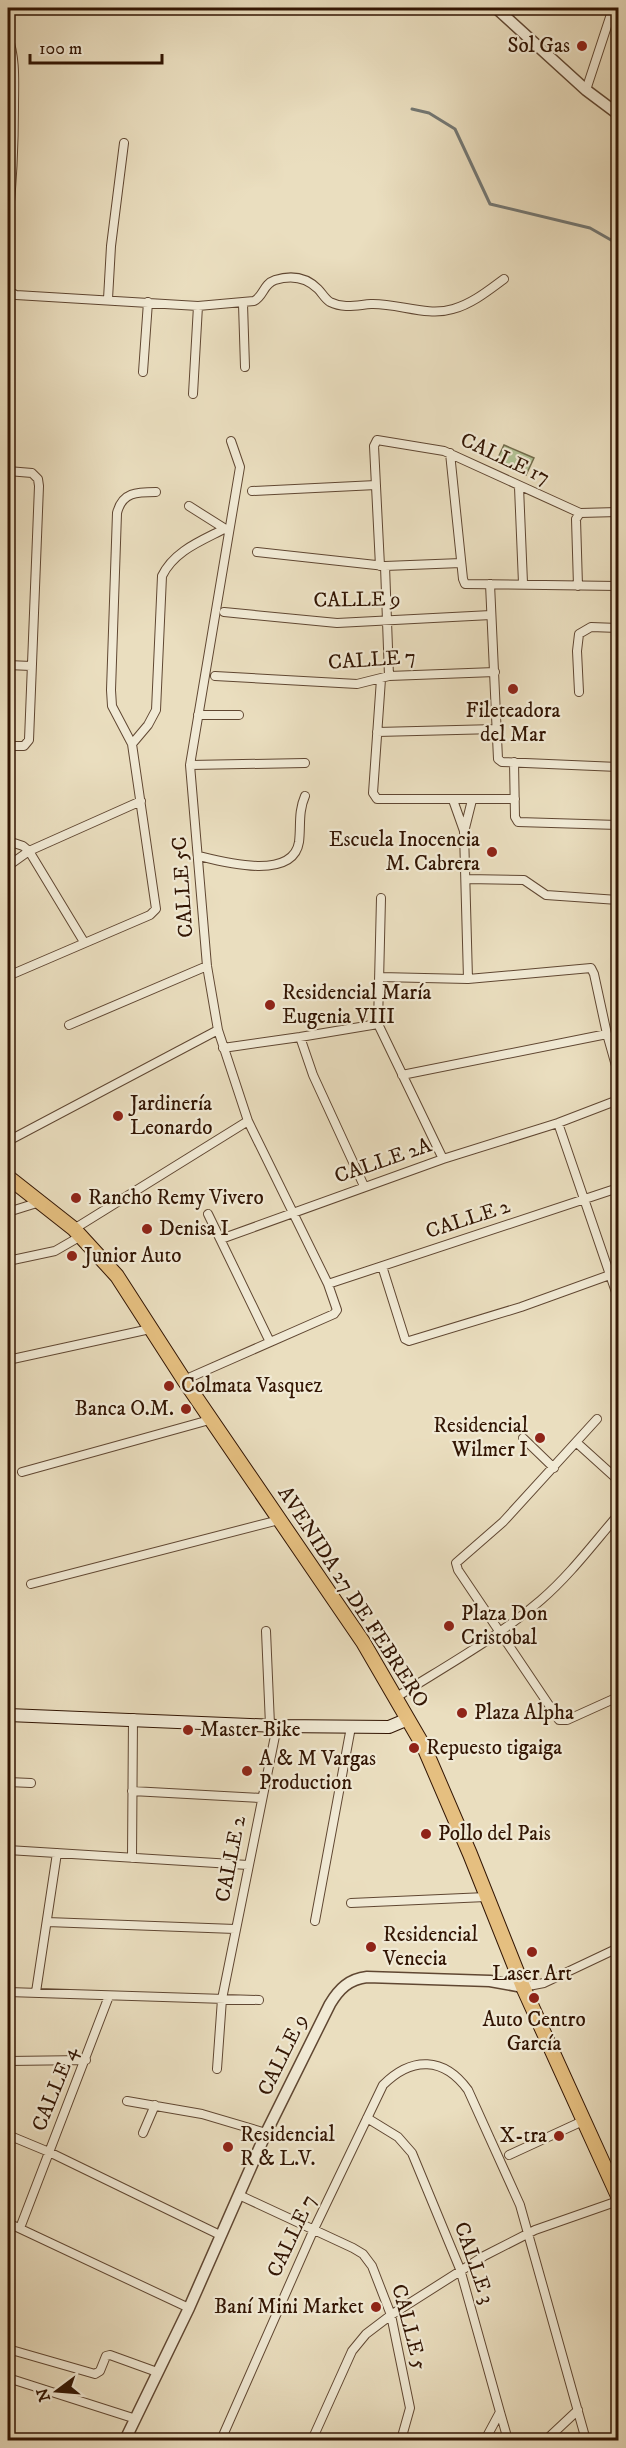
<svg xmlns="http://www.w3.org/2000/svg" width="626" height="2448" viewBox="0 0 626 2448" font-family="'IM FELL DW Pica',serif">
  <rect width="100%" height="100%" fill="#eadebf"/>
  <filter id="stains"><feTurbulence type="fractalNoise" baseFrequency=".00333" numOctaves="4"/><feColorMatrix values="0 0 0 0 .2 0 0 0 0 .09 0 0 0 0 .02 0 0 0 .5 -.17"/></filter>
  <radialGradient id="worn" r=".72"><stop offset=".6" stop-color="#630" stop-opacity="0"/><stop offset="1" stop-color="#630" stop-opacity=".3"/></radialGradient>
  <path fill="#b2c295" stroke="#726c4c" stroke-width="1.5" d="M 504,445 L 534,458 L 526,475 L 496,462 Z"/>
  <g fill="none" stroke-linecap="round" stroke-linejoin="round">
    <path stroke="#737773" stroke-width="3" d="M 412,109 L 429,113 L 455,129 L 490,204 L 590,228 L 618,244"/>
    <g stroke="#604732" stroke-width="10">
      <path id="minor" d="M 8,37 C 16,59 14,83 14,107 C 14,146 12,185 8,224
        M 586,90 L 613,8
        M 8,291 L 16,295 L 198,306 L 254,301 C 264,296 263,284 275,280 C 291,275 306,277 318,289 C 322,293 325,299 330,302 C 344,309 357,305 371,304 C 398,303 427,317 453,309 C 472,304 489,290 504,279
        M 108,299 L 111,246 L 124,143
        M 243,304 L 245,367
        M 143,372 L 148,302
        M 193,394 L 198,306
        M 450,453 L 463,579 L 465,584 L 618,586
        M 8,471 L 32,473 L 38,479 L 39,486 L 29,740 L 24,746 L 8,746
        M 519,487 L 523,583
        M 252,491 L 376,485
        M 189,506 L 227,530
        M 257,552 L 385,566 L 461,563
        M 380,566 L 374,446 L 377,440 L 444,451 L 580,513 L 618,512
        M 385,566 L 389,676
        M 490,584 L 498,759 L 502,762 L 618,767
        M 578,586 L 576,519 L 580,513
        M 224,612 L 337,623 L 491,615
        M 8,665 L 31,666
        M 215,676 L 357,684 L 389,676 L 495,672
        M 381,679 L 373,793 L 377,799 L 515,799
        M 579,692 L 577,651 L 579,634 L 591,627 L 618,628
        M 198,715 L 239,715
        M 377,732 L 496,729
        M 132,744 L 148,725 L 156,710 L 162,576 C 174,551 201,541 224,529
        M 514,762 L 515,817 L 518,822 L 618,825
        M 190,765 L 305,763
        M 453,800 L 464,831
        M 8,841 L 23,846 L 29,851 L 84,942
        M 199,856 C 223,862 293,881 299,842 C 301,826 298,812 305,796
        M 8,866 L 29,851 L 141,801
        M 466,879 L 524,880 L 546,895 L 618,900
        M 381,898 L 378,1024 L 443,1159
        M 8,976 L 150,915 L 156,909 L 132,744 L 112,706 L 111,690 L 117,513 C 122,492 137,492 156,492
        M 380,977 L 468,979 L 591,968 L 594,974 L 607,1034 L 618,1073
        M 468,979 L 464,832 L 472,800
        M 69,1025 L 207,966
        M 300,1037 L 313,1075 L 364,1186
        M 223,1048 L 300,1037 L 378,1024
        M 402,1075 L 607,1034
        M 558,1123 L 618,1298
        M 8,1141 L 218,1030
        M 8,1212 L 40,1202
        M 208,1214 L 270,1342
        M 74,1229 L 248,1121
        M 221,1239 L 443,1159 L 558,1123 L 618,1100
        M 8,1261 L 55,1251 L 81,1236
        M 382,1266 L 405,1339 L 409,1341 L 521,1307 L 618,1272
        M 328,1284 L 618,1188
        M 8,1360 L 150,1329
        M 184,1380 L 334,1314 L 337,1310 L 328,1284 L 248,1121 L 218,1030 L 207,966 L 190,765 L 240,467 L 231,441
        M 597,1419 L 503,1522 L 456,1563 L 458,1570 L 559,1720 L 567,1720 L 618,1697
        M 523,1438 L 554,1468
        M 576,1442 L 618,1480
        M 22,1472 L 213,1419
        M 31,1584 L 279,1520
        M 266,1631 L 270,1725
        M 395,1698 C 444,1667 497,1638 541,1600 C 570,1575 593,1544 618,1515
        M 8,1782 L 31,1783
        M 132,1791 L 261,1798
        M 8,1850 L 248,1865
        M 132,1858 L 133,1718
        M 351,1903 L 486,1897
        M 315,1921 L 351,1727
        M 47,1922 L 235,1929
        M 523,1987 L 544,1983 L 618,1948
        M 8,1992 L 259,2000
        M 36,1992 L 57,1853
        M 8,2061 L 86,2060
        M 217,2069 L 222,1999 L 277,1726
        M 127,2101 L 202,2114 L 266,2133
        M 367,2118 L 398,2137 L 412,2153 L 460,2269 L 500,2412 L 485,2440
        M 143,2133 L 155,2105
        M 8,2135 L 49,2152 L 220,2235
        M 509,2155 L 585,2120
        M 239,2195 L 353,2248 L 363,2254 L 372,2266 L 391,2315 L 410,2408 L 401,2440
        M 8,2223 L 189,2308
        M 20,2228 L 109,1996
        M 8,2349 L 95,2374 L 100,2371 L 106,2356 L 110,2355 L 157,2372
        M 8,2378 L 136,2419
        M 500,2412 L 508,2440
        M 221,2440 L 314,2229 L 383,2085 C 412,2056 444,2057 468,2090 L 520,2205 L 586,2440
        M 312,2440 L 352,2351 L 366,2334 L 391,2315 L 484,2256 L 535,2230 L 618,2201
        M 546,2440 L 578,2410"/>
    </g>
    <g stroke="#604732" stroke-width="13">
      <path id="tertiary" d="M 496,8 L 586,90 L 618,114
        M 125,2440 L 189,2308 L 266,2133 L 330,2004 C 339,1989 349,1979 367,1977 L 490,1981 L 523,1987"/>
    </g>
    <g stroke="#321503" stroke-width="14">
      <path id="secondary" d="M 8,1715 L 277,1726 L 389,1727 L 408,1719"/>
    </g>
    <g stroke="#321503" stroke-width="16">
      <path id="primary" d="M 8,1177 L 74,1229 L 117,1276 L 184,1380 L 363,1642 L 424,1747 L 470,1854 L 523,1987 L 618,2196"/>
    </g>
    <use href="#minor" stroke="#f1ead5" stroke-width="8"/>
    <use href="#tertiary" stroke="#f1ead5" stroke-width="10"/>
    <use href="#secondary" stroke="#f1ead5" stroke-width="12"/>
    <use href="#primary" stroke="#e5bf80" stroke-width="14"/>
  </g>
  <g fill="#8f2418" stroke="#f1ead5" stroke-width="2">
    <circle cx="582" cy="46" r="6"/>
    <circle cx="513" cy="689" r="6"/>
    <circle cx="492" cy="852" r="6"/>
    <circle cx="270" cy="1005" r="6"/>
    <circle cx="118" cy="1116" r="6"/>
    <circle cx="76" cy="1198" r="6"/>
    <circle cx="147" cy="1229" r="6"/>
    <circle cx="72" cy="1256" r="6"/>
    <circle cx="169" cy="1386" r="6"/>
    <circle cx="186" cy="1409" r="6"/>
    <circle cx="540" cy="1438" r="6"/>
    <circle cx="449" cy="1626" r="6"/>
    <circle cx="462" cy="1713" r="6"/>
    <circle cx="188" cy="1730" r="6"/>
    <circle cx="414" cy="1748" r="6"/>
    <circle cx="247" cy="1771" r="6"/>
    <circle cx="426" cy="1834" r="6"/>
    <circle cx="371" cy="1947" r="6"/>
    <circle cx="532" cy="1952" r="6"/>
    <circle cx="534" cy="1998" r="6"/>
    <circle cx="559" cy="2136" r="6"/>
    <circle cx="228" cy="2147" r="6"/>
    <circle cx="376" cy="2307" r="6"/>
  </g>
  <g text-anchor="middle" dominant-baseline="central" stroke-width="4.5" stroke-linejoin="round" paint-order="stroke">
    <g font-size="21" fill="#321503" stroke="#f1ead5" text-anchor="start">
      <text x="570" y="46" text-anchor="end">Sol Gas</text>
      <text x="513" y="711" text-anchor="middle">Fileteadora<tspan x="513" dy="24">del Mar</tspan></text>
      <text x="480" y="840" text-anchor="end">Escuela Inocencia<tspan x="480" dy="24">M. Cabrera</tspan></text>
      <text x="282" y="993">Residencial María<tspan x="282" dy="24">Eugenia VIII</tspan></text>
      <text x="130" y="1104">Jardinería<tspan x="130" dy="24">Leonardo</tspan></text>
      <text x="88" y="1198">Rancho Remy Vivero</text>
      <text x="159" y="1229">Denisa I</text>
      <text x="84" y="1256">Junior Auto</text>
      <text x="181" y="1386">Colmata Vasquez</text>
      <text x="174" y="1409" text-anchor="end">Banca O.M.</text>
      <text x="528" y="1426" text-anchor="end">Residencial<tspan x="528" dy="24">Wilmer I</tspan></text>
      <text x="461" y="1614">Plaza Don<tspan x="461" dy="24">Cristobal</tspan></text>
      <text x="474" y="1713">Plaza Alpha</text>
      <text x="200" y="1730">Master Bike</text>
      <text x="426" y="1748">Repuesto tigaiga</text>
      <text x="259" y="1759">A &amp; M Vargas<tspan x="259" dy="24">Production</tspan></text>
      <text x="438" y="1834">Pollo del Pais</text>
      <text x="383" y="1935">Residencial<tspan x="383" dy="24">Venecia</tspan></text>
      <text x="532" y="1974" text-anchor="middle">Laser Art</text>
      <text x="534" y="2020" text-anchor="middle">Auto Centro<tspan x="534" dy="24">García</tspan></text>
      <text x="240" y="2135">Residencial<tspan x="240" dy="24">R &amp; L.V.</tspan></text>
      <text x="547" y="2136" text-anchor="end">X-tra</text>
      <text x="364" y="2307" text-anchor="end">Baní Mini Market</text>
    </g>
    <g font-size="21" fill="#321503" stroke="#f1ead5">
      <text transform="translate(505 459) rotate(25)">CALLE 17</text>
      <text transform="translate(357 600) rotate(-1)">CALLE 9</text>
      <text transform="translate(372 660) rotate(-4)">CALLE 7</text>
      <text transform="translate(183 887) rotate(-94)">CALLE 5C</text>
      <text transform="translate(383 1161) rotate(-19)">CALLE 2A</text>
      <text transform="translate(468 1219) rotate(-18)">CALLE 2</text>
      <text transform="translate(353 1597) rotate(57)">AVENIDA 27 DE FEBRERO</text>
      <text transform="translate(231 1859) rotate(-79)">CALLE 2</text>
      <text transform="translate(283 2055) rotate(-64)">CALLE 9</text>
      <text transform="translate(55 2089) rotate(-68)">CALLE 4</text>
      <text transform="translate(292 2236) rotate(-65)">CALLE 7</text>
      <text transform="translate(474 2263) rotate(71)">CALLE 3</text>
      <text transform="translate(409 2327) rotate(75)">CALLE 5</text>
    </g>
  </g>
  <rect width="626" height="2448" fill="none" stroke="#eadebf" stroke-width="30"/>
  <rect x="9" y="9" width="608" height="2430" fill="none" stroke="#321503" stroke-width="3"/>
  <rect x="15" y="15" width="596" height="2418" fill="none" stroke="#321503" stroke-width="1.5"/>
  <g transform="translate(57 2391) rotate(254)" stroke="#f1ead5" stroke-width="4.5" paint-order="stroke">
  <path d="M0-4.5L10 22L0 15L-10 22Z" fill="#321503"/>
  <text y="-9" font-size="16" font-weight="bold" text-anchor="middle" fill="#321503">N</text>
  </g>
  <path d="M30 54v9h132v-9" fill="none" stroke="#321503" stroke-width="3"/>
  <text x="39" y="54" font-size="18" fill="#321503" stroke="#f1ead5" stroke-width="4.5" paint-order="stroke">100 m</text>
  <rect width="100%" height="100%" filter="url(#stains)"/>
  <rect width="100%" height="100%" fill="url(#worn)"/>
</svg>
